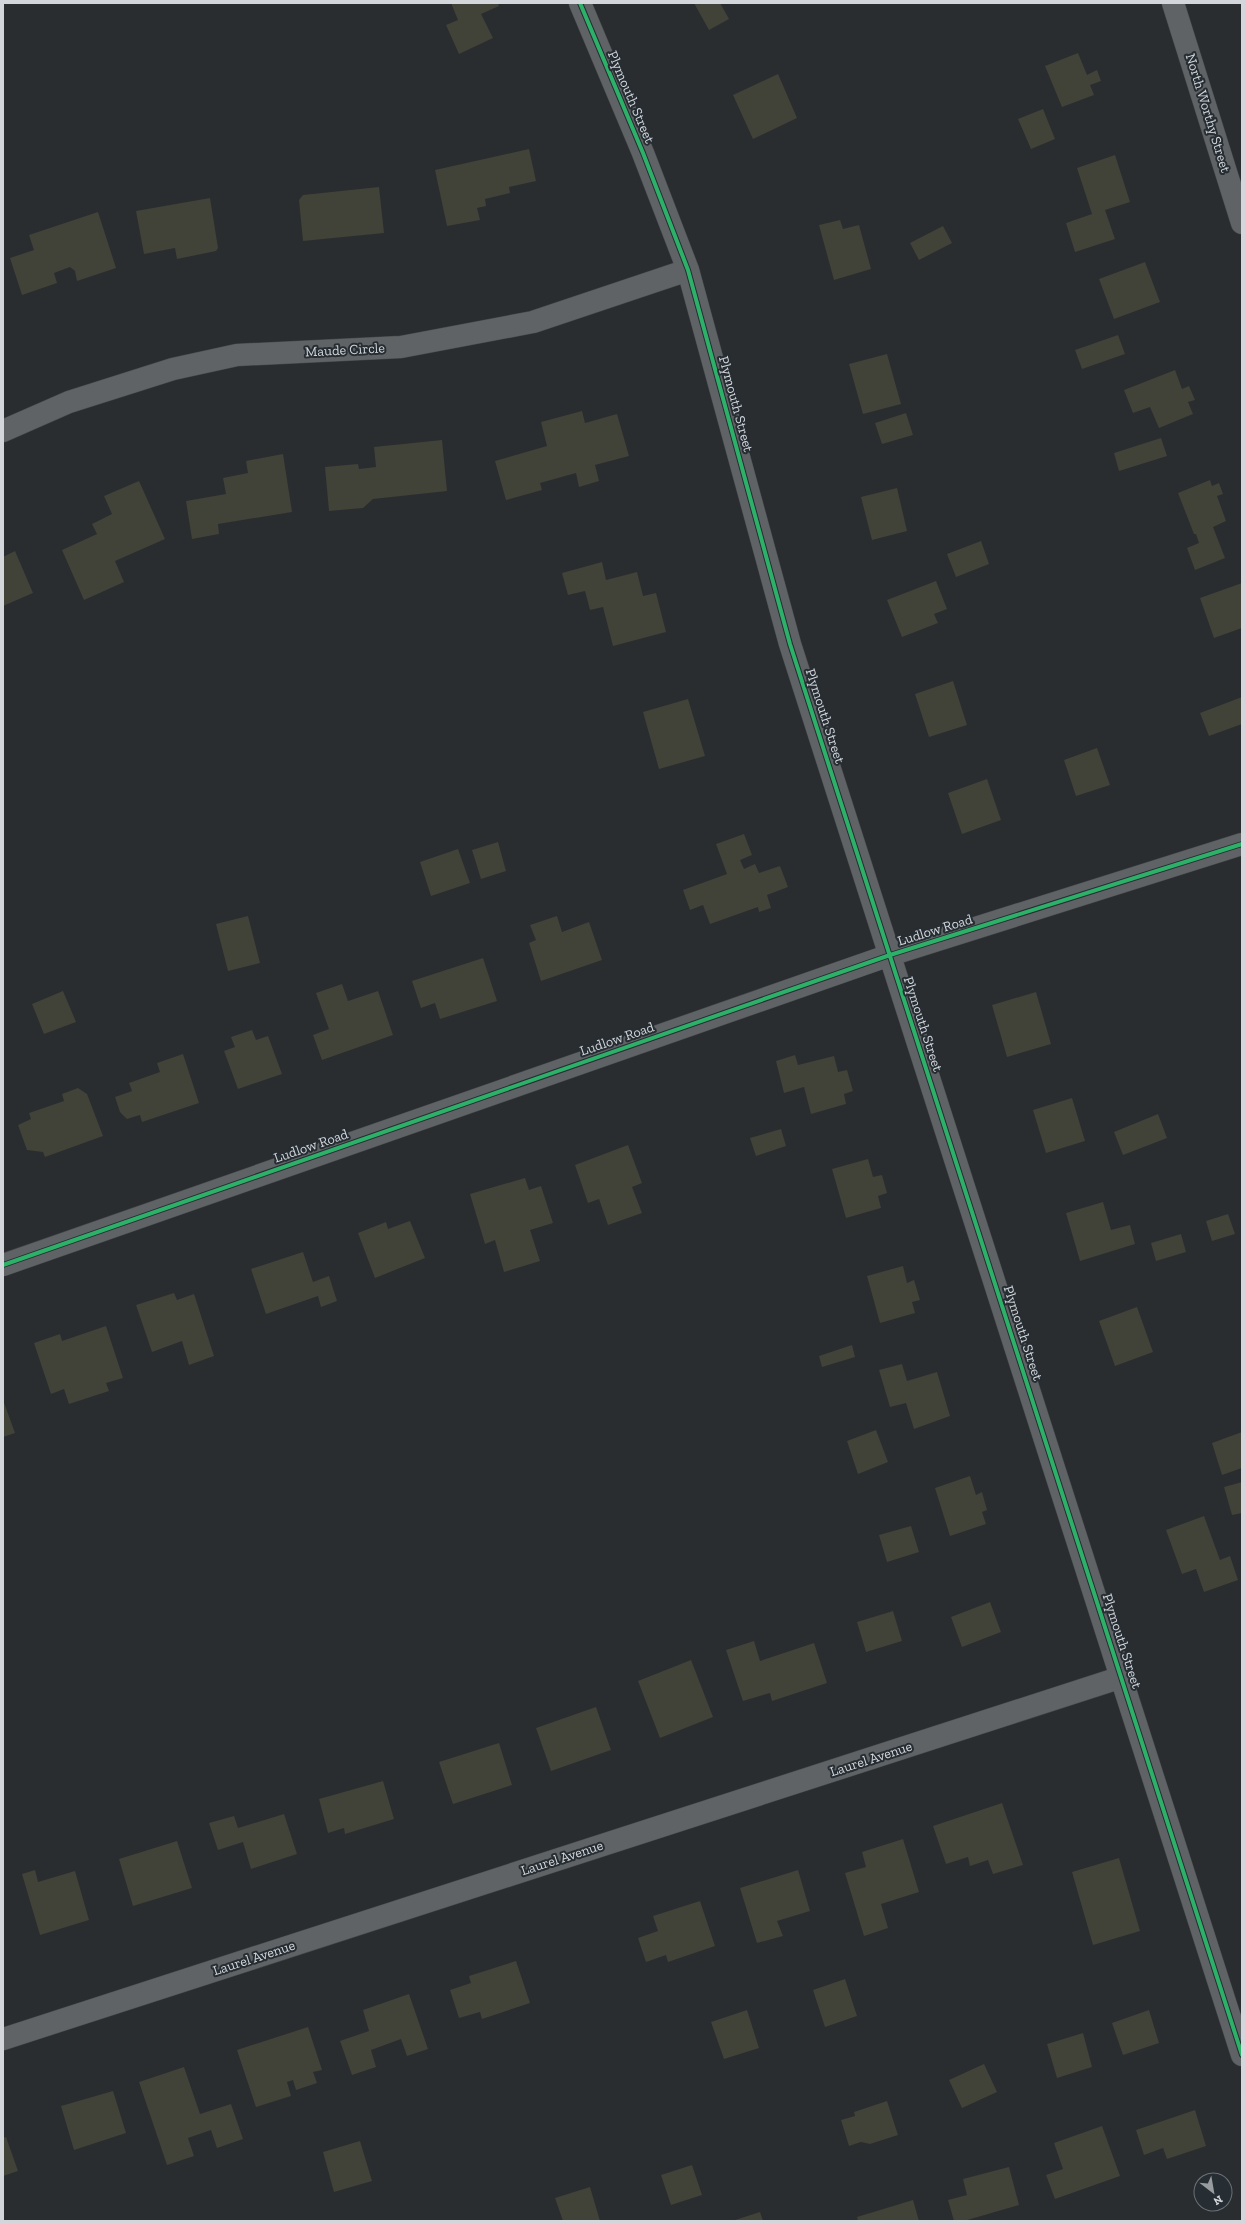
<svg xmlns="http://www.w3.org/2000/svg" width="1245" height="2224" viewBox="0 0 1245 2224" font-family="'Zilla Slab',serif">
  <rect width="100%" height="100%" fill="#292d30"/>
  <path fill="#414238" d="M 451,3 L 498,3 L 499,6 L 481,14 L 493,38 L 459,54 L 446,25 L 458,20 Z
    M 694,3 L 720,3 L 729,19 L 709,30 Z
    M 1078,53 L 1087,75 L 1097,70 L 1101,81 L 1090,85 L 1094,95 L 1062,107 L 1045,66 Z
    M 778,74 L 797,118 L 753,139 L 733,95 Z
    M 1043,109 L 1055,139 L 1031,149 L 1018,119 Z
    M 529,149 L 536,181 L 509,187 L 510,193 L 485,199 L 486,206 L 477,208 L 480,220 L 447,226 L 435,170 Z
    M 1115,155 L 1130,202 L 1105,210 L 1115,239 L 1075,252 L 1066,223 L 1092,214 L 1077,168 Z
    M 379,187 L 384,233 L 303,241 L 299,200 L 303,195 Z
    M 210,198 L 218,248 L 216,251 L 177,259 L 175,248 L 144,254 L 136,211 Z
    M 98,212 L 116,268 L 77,281 L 75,271 L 70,267 L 54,273 L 57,283 L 22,295 L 10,258 L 34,250 L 29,235 Z
    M 840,220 L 843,229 L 859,225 L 871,269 L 834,280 L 819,225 Z
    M 943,226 L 952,243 L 919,260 L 910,243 Z
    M 1145,262 L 1160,302 L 1114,319 L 1099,279 Z
    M 1118,335 L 1125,354 L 1082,369 L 1075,350 Z
    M 887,354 L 901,404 L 863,414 L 849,364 Z
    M 1175,370 L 1182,389 L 1189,386 L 1195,400 L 1188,402 L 1193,414 L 1159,428 L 1150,407 L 1133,413 L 1124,390 Z
    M 582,411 L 585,423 L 617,414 L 629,456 L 595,465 L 599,481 L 579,487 L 576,473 L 540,483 L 542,490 L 506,500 L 495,461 L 547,446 L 541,422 Z
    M 906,413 L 913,435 L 882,444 L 875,423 Z
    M 1161,438 L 1167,456 L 1119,471 L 1114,453 Z
    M 442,440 L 447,491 L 373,499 L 363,508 L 329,511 L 325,467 L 358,464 L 359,469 L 376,467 L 374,447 Z
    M 283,454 L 292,512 L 218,524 L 219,534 L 192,539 L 186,501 L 226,494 L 223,478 L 248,473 L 246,461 Z
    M 1210,480 L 1212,486 L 1219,483 L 1223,494 L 1217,496 L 1226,521 L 1213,527 L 1225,558 L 1195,570 L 1187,548 L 1199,543 L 1196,534 L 1194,534 L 1178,493 Z
    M 139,481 L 165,539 L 115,561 L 124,582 L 84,600 L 62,550 L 97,534 L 92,524 L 112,514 L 104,496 Z
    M 897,488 L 907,531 L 872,540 L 861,497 Z
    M 981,541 L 989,564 L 956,577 L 947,554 Z
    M 15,551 L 33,593 L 3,606 L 3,557 Z
    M 602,562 L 606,580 L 637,572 L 643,596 L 656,593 L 666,632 L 613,646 L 603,607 L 590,610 L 585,591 L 568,595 L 562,573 Z
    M 936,581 L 947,609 L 934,614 L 938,623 L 902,637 L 887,600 Z
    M 1242,583 L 1242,628 L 1214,638 L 1200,598 Z
    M 953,681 L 967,725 L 929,737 L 915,694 Z
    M 1242,697 L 1242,724 L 1209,736 L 1200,713 Z
    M 688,699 L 705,756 L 659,769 L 643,712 Z
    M 1097,748 L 1110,785 L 1076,796 L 1064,760 Z
    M 987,779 L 1001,820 L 962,834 L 948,793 Z
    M 744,834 L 752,855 L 740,860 L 744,869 L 755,864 L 759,873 L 780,866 L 788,887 L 767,895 L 771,908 L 759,912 L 758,907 L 710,924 L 703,905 L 690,910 L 683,890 L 727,874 L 716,844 Z
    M 498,842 L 506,871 L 481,879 L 472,850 Z
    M 458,849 L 470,883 L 431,896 L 420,862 Z
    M 248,916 L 260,963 L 228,971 L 216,924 Z
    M 557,916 L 562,932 L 589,922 L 602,960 L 541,981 L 529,943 L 536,940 L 530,925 Z
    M 483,958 L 497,1001 L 440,1019 L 435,1003 L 421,1008 L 412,981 Z
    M 342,984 L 348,1001 L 378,991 L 393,1035 L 322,1060 L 313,1035 L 329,1029 L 316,993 Z
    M 63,991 L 76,1022 L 44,1034 L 32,1004 Z
    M 1036,992 L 1051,1044 L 1007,1057 L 992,1005 Z
    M 252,1030 L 256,1040 L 268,1036 L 282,1074 L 238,1089 L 224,1051 L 235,1047 L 231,1037 Z
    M 183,1054 L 199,1103 L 142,1122 L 140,1115 L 127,1119 L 120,1112 L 115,1097 L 132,1091 L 129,1083 L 160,1072 L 157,1063 Z
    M 795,1055 L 798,1065 L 834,1056 L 838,1072 L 847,1070 L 853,1091 L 844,1094 L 846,1104 L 811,1114 L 804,1087 L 784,1093 L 776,1061 Z
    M 78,1088 L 87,1094 L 103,1136 L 45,1157 L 43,1152 L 27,1150 L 18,1125 L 31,1119 L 29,1113 L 64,1101 L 62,1094 Z
    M 1072,1098 L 1085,1141 L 1046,1153 L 1033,1110 Z
    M 1158,1114 L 1167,1138 L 1123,1155 L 1114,1132 Z
    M 781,1129 L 786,1146 L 756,1156 L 750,1138 Z
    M 628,1145 L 642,1183 L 632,1187 L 642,1213 L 608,1225 L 599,1199 L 588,1203 L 575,1165 Z
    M 868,1159 L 873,1177 L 882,1175 L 887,1193 L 878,1196 L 881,1208 L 846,1218 L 832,1169 Z
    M 525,1178 L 529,1190 L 541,1186 L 553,1223 L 530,1230 L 540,1261 L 504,1272 L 495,1240 L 485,1244 L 470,1194 Z
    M 1103,1202 L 1111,1230 L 1130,1225 L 1135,1244 L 1080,1261 L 1066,1213 Z
    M 1228,1214 L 1235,1234 L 1212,1241 L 1206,1221 Z
    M 410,1221 L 425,1258 L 375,1278 L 358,1233 L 386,1222 L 388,1229 Z
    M 1181,1234 L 1186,1252 L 1156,1261 L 1151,1243 Z
    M 303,1252 L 313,1282 L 329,1276 L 337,1301 L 321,1307 L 318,1296 L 266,1314 L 251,1269 Z
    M 903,1266 L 907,1283 L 914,1280 L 920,1300 L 912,1302 L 915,1313 L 880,1323 L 867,1276 Z
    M 174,1293 L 177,1300 L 194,1294 L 214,1356 L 189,1365 L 182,1341 L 152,1352 L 136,1305 Z
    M 1137,1307 L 1153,1352 L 1115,1366 L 1099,1321 Z
    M 106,1326 L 123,1378 L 106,1383 L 109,1391 L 69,1404 L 64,1389 L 51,1394 L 34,1343 L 60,1334 L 62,1341 Z
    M 852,1345 L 855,1357 L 822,1367 L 819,1356 Z
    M 902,1364 L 907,1381 L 937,1372 L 950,1416 L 914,1429 L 906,1403 L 890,1407 L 879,1370 Z
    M 3,1400 L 15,1433 L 3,1437 Z
    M 876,1430 L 888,1462 L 858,1474 L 847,1441 Z
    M 1242,1432 L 1242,1468 L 1222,1475 L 1212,1443 Z
    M 970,1476 L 976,1495 L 982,1492 L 987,1510 L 982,1512 L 986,1524 L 950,1536 L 935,1488 Z
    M 1242,1482 L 1242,1513 L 1232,1515 L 1224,1487 Z
    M 1204,1516 L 1220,1560 L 1230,1556 L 1238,1580 L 1204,1592 L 1196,1569 L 1182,1574 L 1166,1530 Z
    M 911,1526 L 919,1552 L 887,1562 L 879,1535 Z
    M 990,1602 L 1001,1632 L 962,1647 L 951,1617 Z
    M 893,1611 L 902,1641 L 866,1652 L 857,1622 Z
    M 754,1641 L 760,1661 L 814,1643 L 827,1683 L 772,1701 L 770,1693 L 743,1701 L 726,1650 Z
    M 691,1660 L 713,1717 L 660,1738 L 638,1681 Z
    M 596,1707 L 611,1750 L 551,1771 L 536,1728 Z
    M 499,1743 L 512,1785 L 453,1804 L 439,1762 Z
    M 383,1781 L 394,1819 L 345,1834 L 344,1828 L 328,1833 L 319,1799 Z
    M 1002,1803 L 1023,1865 L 993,1874 L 988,1860 L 970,1866 L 968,1857 L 946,1864 L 933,1826 Z
    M 284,1814 L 297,1854 L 251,1869 L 243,1842 L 218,1850 L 209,1823 L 234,1816 L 238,1828 Z
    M 903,1839 L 919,1892 L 881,1904 L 888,1928 L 864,1936 L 845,1873 L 866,1867 L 862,1852 Z
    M 177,1841 L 192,1888 L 133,1906 L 119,1859 Z
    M 1119,1858 L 1140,1931 L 1093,1945 L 1072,1872 Z
    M 35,1870 L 38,1882 L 75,1871 L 89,1920 L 40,1935 L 22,1874 Z
    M 798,1870 L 810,1911 L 777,1921 L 783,1936 L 757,1943 L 740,1888 Z
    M 700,1901 L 715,1946 L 668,1962 L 666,1955 L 646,1962 L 638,1938 L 658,1931 L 653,1916 Z
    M 516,1961 L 530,2003 L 482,2019 L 480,2012 L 459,2018 L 450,1990 L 471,1983 L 469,1976 Z
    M 845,1979 L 857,2016 L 825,2027 L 813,1990 Z
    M 409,1994 L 428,2049 L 407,2056 L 401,2039 L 371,2050 L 376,2067 L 352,2075 L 340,2041 L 369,2031 L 363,2010 Z
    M 747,2010 L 759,2048 L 724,2059 L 711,2022 Z
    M 1149,2010 L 1159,2043 L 1123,2055 L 1112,2023 Z
    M 308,2027 L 322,2070 L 313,2072 L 317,2083 L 296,2090 L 293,2080 L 287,2082 L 291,2096 L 256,2107 L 237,2050 Z
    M 1083,2033 L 1092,2067 L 1057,2078 L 1047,2044 Z
    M 984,2064 L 997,2092 L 962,2108 L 949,2080 Z
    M 184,2067 L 200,2114 L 231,2104 L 243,2139 L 217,2148 L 211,2130 L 188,2138 L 194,2156 L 167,2165 L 139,2082 Z
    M 113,2091 L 126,2133 L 74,2150 L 61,2106 Z
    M 887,2101 L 898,2135 L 870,2144 L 861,2142 L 849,2146 L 841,2120 L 855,2116 L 854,2112 Z
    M 1195,2110 L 1206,2146 L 1167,2159 L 1163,2148 L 1144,2155 L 1136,2130 Z
    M 1102,2126 L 1120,2176 L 1055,2199 L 1046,2175 L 1063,2169 L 1054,2143 Z
    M 6,2137 L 18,2171 L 3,2176 L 3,2138 Z
    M 360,2141 L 372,2181 L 334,2192 L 323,2152 Z
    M 692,2165 L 702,2195 L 671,2205 L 661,2175 Z
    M 1009,2167 L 1019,2205 L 964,2221 L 954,2221 L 948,2200 L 967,2195 L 963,2179 Z
    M 590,2187 L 600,2221 L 563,2221 L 555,2198 Z
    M 913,2200 L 919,2221 L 858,2221 L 857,2217 Z
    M 760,2212 L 763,2221 L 732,2221 Z"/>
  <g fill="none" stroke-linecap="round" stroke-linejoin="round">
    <g stroke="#44484b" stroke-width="23">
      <path id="street" d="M 580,3 L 643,153 L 688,270 L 790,644 L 1242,2055
        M 1173,3 L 1242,223
        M 3,431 L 69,402 L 173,369 L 237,355 L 401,347 L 533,322 L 688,270
        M 3,1265 L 890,955 L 1242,844
        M 3,2039 L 1122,1677"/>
    </g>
    <use href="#street" stroke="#5f6365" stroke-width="22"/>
    <g stroke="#262d33" stroke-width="6">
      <path id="cycleway" d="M 580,3 L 643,153 L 688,270 L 790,644 L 1242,2055
        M 3,1265 L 890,955 L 1242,844"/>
    </g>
    <use href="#cycleway" stroke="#2db169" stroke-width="4"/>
  </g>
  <g text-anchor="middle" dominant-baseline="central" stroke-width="4" stroke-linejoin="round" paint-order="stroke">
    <g font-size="14" fill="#d3d7db" stroke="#262d33">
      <text transform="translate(631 97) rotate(67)">Plymouth Street</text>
      <text transform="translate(1208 113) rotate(73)">North Worthy Street</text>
      <text transform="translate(345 350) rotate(-3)">Maude Circle</text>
      <text transform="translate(736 404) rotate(75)">Plymouth Street</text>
      <text transform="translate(825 716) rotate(72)">Plymouth Street</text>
      <text transform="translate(935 930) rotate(-17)">Ludlow Road</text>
      <text transform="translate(923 1024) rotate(72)">Plymouth Street</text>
      <text transform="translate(617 1039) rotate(-19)">Ludlow Road</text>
      <text transform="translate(311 1146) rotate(-19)">Ludlow Road</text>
      <text transform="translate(1023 1333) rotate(72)">Plymouth Street</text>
      <text transform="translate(1122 1641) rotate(72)">Plymouth Street</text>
      <text transform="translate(871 1759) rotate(-18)">Laurel Avenue</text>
      <text transform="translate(562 1858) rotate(-18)">Laurel Avenue</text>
      <text transform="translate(254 1958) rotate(-18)">Laurel Avenue</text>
    </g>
  </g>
  <rect width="1245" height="2224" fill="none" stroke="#d3d7db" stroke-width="8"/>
  <g transform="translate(1213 2192) rotate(149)"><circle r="19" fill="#262d33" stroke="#6b7176"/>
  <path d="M0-3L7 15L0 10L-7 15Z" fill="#989c9f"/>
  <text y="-6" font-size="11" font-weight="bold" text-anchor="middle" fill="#d3d7db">N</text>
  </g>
</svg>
